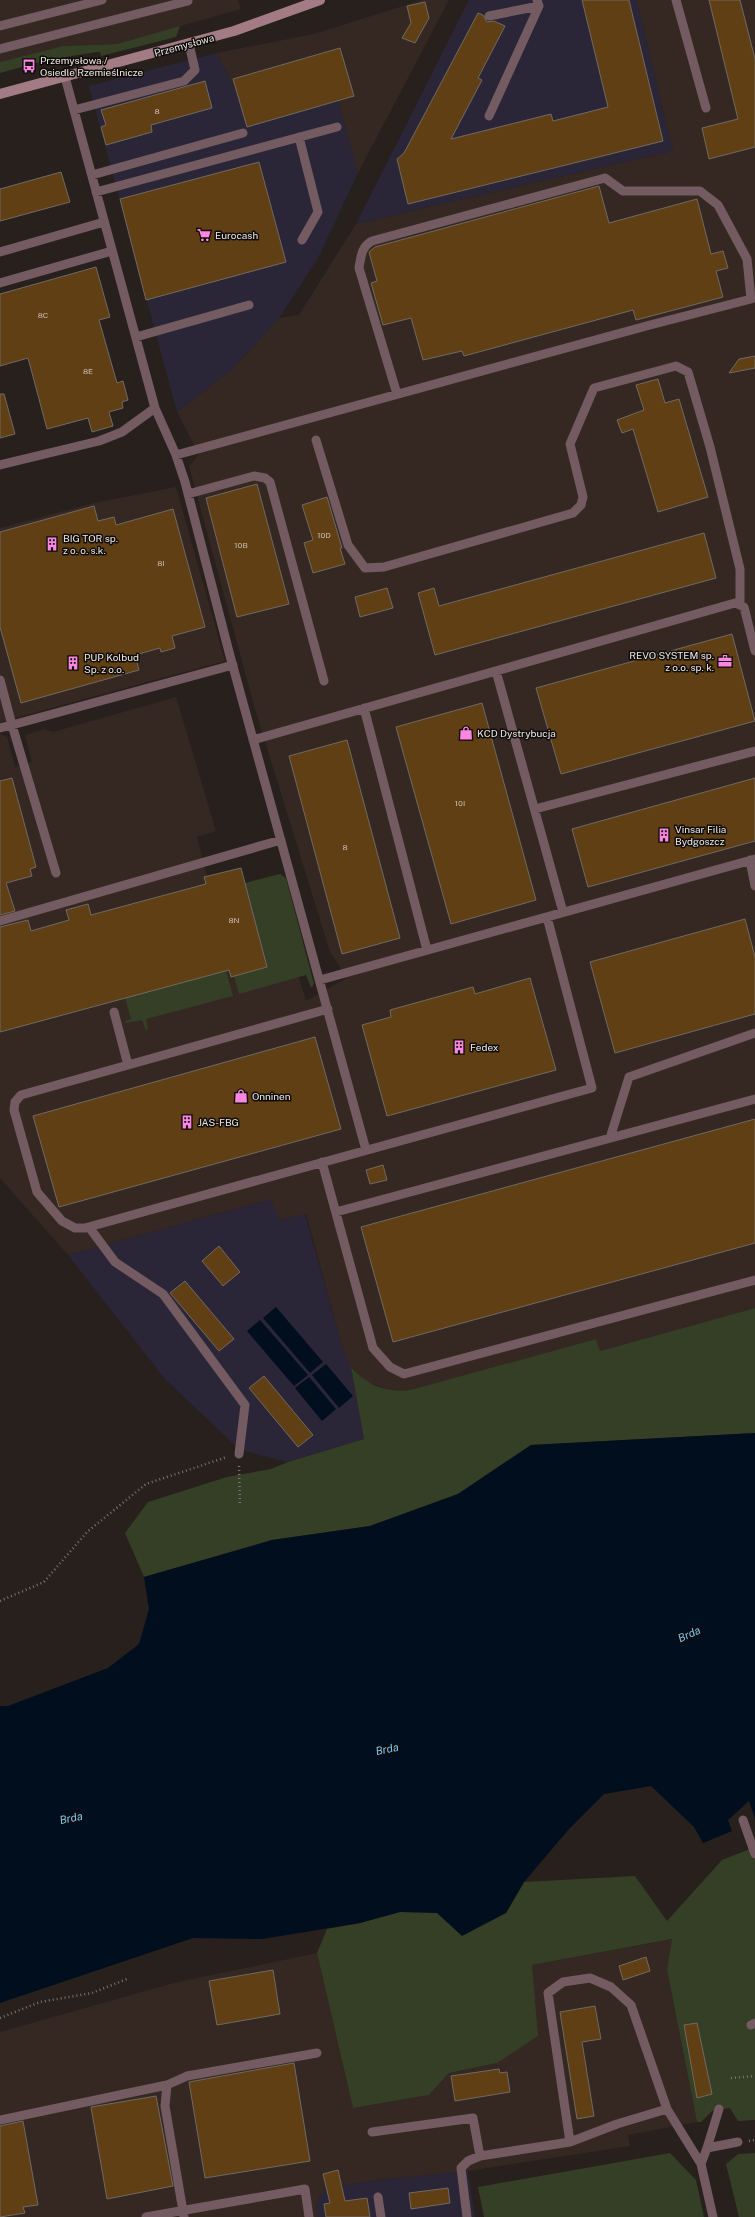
<svg xmlns="http://www.w3.org/2000/svg" width="755" height="2217" viewBox="0 0 755 2217" font-family="'Public Sans',sans-serif">
  <rect width="100%" height="100%" fill="#27201d"/>
  <path fill="#2a2637" d="M 469,0 L 637,0 L 673,151 L 356,224 Z
    M 217,53 L 244,107 L 338,100 L 358,173 L 318,258 L 279,318 L 234,368 L 177,412 L 89,86 Z
    M 271,1199 L 305,1214 L 344,1353 L 351,1367 L 364,1439 L 288,1462 L 240,1450 L 165,1379 L 68,1255 Z
    M 468,2171 L 475,2217 L 318,2217 L 316,2203 L 325,2189 L 368,2181 Z"/>
  <path fill="#352822" d="M 0,0 L 238,0 L 241,9 L 117,44 L 63,46 L 0,62 Z
    M 422,0 L 449,0 L 358,173 L 338,100 L 244,107 L 217,53 L 314,34 Z
    M 637,0 L 755,0 L 755,1308 L 600,1351 L 596,1339 L 410,1390 L 387,1390 L 366,1381 L 351,1367 L 344,1353 L 306,1214 L 279,1220 L 271,1199 L 68,1255 L 0,1178 L 0,734 L 7,737 L 15,767 L 32,762 L 25,735 L 44,729 L 53,732 L 176,697 L 216,831 L 197,837 L 207,877 L 241,868 L 245,883 L 274,875 L 298,975 L 306,1001 L 347,978 L 330,952 L 255,709 L 189,466 L 199,454 L 177,412 L 234,368 L 279,318 L 299,315 L 356,224 L 673,151 Z
    M 176,487 L 225,661 L 0,722 L 0,528 L 94,503 Z
    M 673,1939 L 667,1970 L 697,2122 L 628,2135 L 630,2146 L 468,2171 L 368,2181 L 325,2189 L 316,2203 L 318,2217 L 0,2217 L 0,2032 L 174,1983 L 317,1953 L 353,2108 L 429,2095 L 449,2073 L 497,2063 L 532,1965 Z"/>
  <path fill="#343f25" d="M 180,26 L 176,37 L 101,56 L 100,52 L 97,52 L 53,59 L 33,64 L 32,60 L 25,62 L 26,66 L 0,73 L 0,62 L 63,46 L 117,44 Z
    M 280,874 L 286,878 L 314,984 L 311,988 L 306,975 L 239,994 L 234,976 L 267,967 L 245,883 Z
    M 226,970 L 233,996 L 146,1019 L 148,1029 L 146,1031 L 142,1020 L 126,1023 L 125,1021 L 131,1019 L 125,998 Z
    M 755,1308 L 755,1433 L 531,1445 L 458,1494 L 370,1526 L 272,1540 L 144,1577 L 125,1533 L 148,1502 L 227,1477 L 271,1469 L 288,1462 L 364,1439 L 351,1367 C 367,1385 385,1393 410,1390 L 596,1339 L 600,1351 Z
    M 755,1847 L 755,2120 L 738,2121 L 730,2108 L 712,2111 L 701,2122 L 697,2122 L 667,1970 L 672,1939 L 532,1965 L 538,2036 L 497,2063 L 449,2073 L 429,2095 L 353,2108 L 317,1953 L 327,1929 L 360,1923 L 400,1912 L 506,1913 L 524,1882 L 635,1876 L 667,1921 L 722,1860 Z
    M 670,2153 L 696,2180 L 704,2217 L 484,2217 L 478,2187 Z
    M 755,2153 L 755,2217 L 739,2217 L 726,2164 L 738,2154 Z"/>
  <path fill="#000e1d" d="M 276,1307 L 323,1362 L 310,1373 L 263,1318 Z
    M 260,1320 L 308,1375 L 294,1386 L 247,1331 Z
    M 326,1364 L 353,1396 L 339,1408 L 312,1375 Z
    M 309,1377 L 336,1409 L 322,1421 L 295,1388 Z
    M 755,1433 L 755,1819 L 749,1801 L 728,1820 L 732,1831 L 703,1843 L 694,1827 L 651,1786 L 604,1794 L 569,1829 L 524,1882 L 506,1913 L 462,1936 L 437,1913 L 400,1912 L 360,1923 L 262,1939 L 193,1938 L 0,2003 L 0,1706 L 8,1706 L 108,1668 L 139,1644 L 149,1609 L 144,1577 L 272,1540 L 370,1526 L 458,1494 L 531,1445 Z"/>
  <path fill="#603f15" stroke="#706a64" d="M 582,0 L 629,0 L 663,141 L 408,204 L 397,159 L 404,153 L 478,13 L 483,15 L 487,22 L 494,21 L 505,26 L 478,78 L 482,80 L 451,139 L 551,114 L 553,121 L 608,107 Z
    M 709,0 L 740,0 L 755,59 L 755,147 L 709,159 L 702,128 L 738,119 Z
    M 425,2 L 429,18 L 415,43 L 402,38 L 411,23 L 407,6 Z
    M 340,48 L 354,96 L 247,127 L 233,79 Z
    M 205,81 L 212,108 L 151,125 L 152,132 L 106,145 L 101,127 L 106,125 L 101,110 Z
    M 259,162 L 286,262 L 146,300 L 120,199 Z
    M 61,172 L 70,202 L 0,221 L 0,189 Z
    M 599,186 L 609,223 L 697,199 L 711,254 L 723,251 L 728,268 L 716,271 L 723,297 L 636,320 L 633,310 L 464,356 L 462,351 L 423,360 L 411,318 L 383,325 L 371,283 L 377,281 L 369,252 L 375,247 Z
    M 96,267 L 110,317 L 99,320 L 117,383 L 123,381 L 128,400 L 122,402 L 123,408 L 109,412 L 113,426 L 92,432 L 88,418 L 47,429 L 28,358 L 0,366 L 0,294 Z
    M 755,356 L 755,368 L 729,373 L 739,359 Z
    M 658,379 L 665,403 L 679,399 L 708,497 L 658,512 L 633,429 L 622,433 L 617,420 L 644,410 L 636,385 Z
    M 0,394 L 4,394 L 15,434 L 0,438 Z
    M 257,484 L 289,604 L 237,617 L 206,498 Z
    M 327,497 L 342,548 L 340,548 L 345,564 L 313,573 L 304,543 L 313,540 L 302,505 Z
    M 94,506 L 98,521 L 114,517 L 116,525 L 173,509 L 205,627 L 172,636 L 175,648 L 161,652 L 160,648 L 135,655 L 139,670 L 21,703 L 0,627 L 0,532 Z
    M 704,533 L 716,578 L 435,655 L 418,593 L 434,588 L 439,606 Z
    M 387,588 L 393,608 L 360,617 L 355,597 Z
    M 732,634 L 755,721 L 561,774 L 536,688 Z
    M 482,703 L 536,900 L 451,924 L 396,727 Z
    M 347,740 L 400,938 L 342,954 L 289,756 Z
    M 12,778 L 36,867 L 30,869 L 32,876 L 6,883 L 15,911 L 0,915 L 0,781 Z
    M 755,778 L 755,841 L 588,887 L 572,829 Z
    M 241,868 L 267,967 L 231,977 L 229,970 L 0,1032 L 0,927 L 28,920 L 31,931 L 69,920 L 66,910 L 88,904 L 91,915 L 206,884 L 204,877 Z
    M 745,919 L 755,957 L 755,1014 L 615,1053 L 590,962 Z
    M 530,978 L 556,1070 L 387,1116 L 362,1025 L 391,1017 L 390,1010 L 473,987 L 475,994 Z
    M 315,1037 L 341,1129 L 59,1207 L 33,1116 Z
    M 755,1119 L 755,1243 L 393,1342 L 361,1227 Z
    M 383,1165 L 387,1180 L 370,1184 L 366,1170 Z
    M 219,1246 L 240,1272 L 223,1286 L 202,1261 Z
    M 185,1281 L 234,1339 L 219,1351 L 170,1293 Z
    M 264,1376 L 313,1435 L 298,1447 L 249,1388 Z
    M 646,1957 L 650,1971 L 623,1980 L 619,1966 Z
    M 273,1970 L 280,2014 L 217,2025 L 209,1981 Z
    M 595,2006 L 601,2039 L 582,2042 L 594,2116 L 577,2119 L 560,2012 Z
    M 697,2023 L 712,2094 L 697,2098 L 684,2025 Z
    M 294,2063 L 310,2161 L 205,2178 L 189,2082 Z
    M 499,2069 L 500,2073 L 507,2072 L 510,2092 L 455,2101 L 451,2076 Z
    M 156,2096 L 173,2186 L 107,2199 L 91,2107 Z
    M 23,2121 L 38,2205 L 23,2207 L 25,2213 L 0,2217 L 0,2126 Z
    M 338,2170 L 345,2201 L 367,2198 L 370,2217 L 326,2217 L 324,2204 L 330,2203 L 323,2174 Z
    M 448,2188 L 450,2203 L 411,2209 L 409,2193 Z"/>
  <g fill="none" stroke-linecap="round" stroke-linejoin="round">
    <path stroke="#7b7673" stroke-width="2.5" stroke-dasharray="1 3" stroke-linecap="butt" d="M 239,1466 L 240,1505
      M 0,1601 L 44,1582 L 87,1532 L 146,1484 L 227,1457
      M 0,2018 L 40,2002 L 92,1993 L 127,1979
      M 731,2078 L 755,2076
      M 749,2141 L 755,2140"/>
    <path stroke="#735b61" stroke-width="9" d="M 676,0 L 706,108
      M 489,16 L 539,6
      M 0,26 L 102,0
      M 0,49 L 188,1
      M 65,77 L 155,408 L 176,455 L 185,482 L 229,652 L 366,1150
      M 74,110 L 184,81 L 195,70 L 189,44
      M 489,116 L 539,6 L 537,0
      M 299,137 L 318,212 L 302,240
      M 92,175 L 243,133
      M 96,192 L 337,127
      M 0,252 L 104,222
      M 0,283 L 112,251
      M 136,337 L 249,305
      M 316,440 L 348,545 L 365,568 L 384,567 L 573,513 L 581,505 L 583,497 L 570,444 L 594,388 L 676,366 L 688,372 L 710,447 L 740,569 L 740,604
      M 176,455 L 650,325 L 751,299 L 747,259 L 718,205 L 700,191 L 623,191 L 605,178 L 372,241 C 361,247 361,257 359,268 L 397,394
      M 0,465 L 99,441 L 122,432 L 155,408
      M 188,494 L 254,476 L 265,478 L 270,482 L 324,681
      M 496,671 L 563,912
      M 0,680 L 12,725 L 233,665
      M 364,708 L 427,950
      M 0,728 L 12,725 L 56,873
      M 253,740 L 735,603 L 744,607 L 755,651
      M 535,809 L 755,751
      M 750,860 L 755,886
      M 0,921 L 281,840
      M 320,980 L 755,859
      M 328,1009 L 21,1095 L 15,1102 L 14,1110 L 37,1192 L 62,1221 L 75,1228 L 85,1228 L 592,1088 L 547,917
      M 114,1012 L 128,1065
      M 610,1138 L 629,1077 L 755,1033
      M 322,1162 L 373,1348 L 390,1367 L 404,1374 L 755,1280
      M 336,1212 L 755,1099
      M 89,1227 L 115,1262 L 163,1294 L 245,1405 L 239,1454
      M 743,1820 L 755,1854
      M 751,2025 L 755,2023
      M 167,2085 L 165,2106 L 184,2217
      M 0,2120 L 167,2085 L 187,2076 L 317,2053
      M 372,2132 L 473,2118 L 480,2156
      M 570,2142 L 617,2124 L 667,2109
      M 707,2148 L 719,2109
      M 378,2197 L 381,2217
      M 146,2217 L 305,2189 L 309,2217
      M 467,2217 L 461,2168 L 468,2161 L 480,2156 L 570,2142 L 548,1993 L 563,1982 L 590,1978 L 611,1987 L 631,2005 L 667,2109 L 701,2164
      M 713,2217 L 701,2164 L 707,2148 L 738,2142"/>
    <path stroke="#a27b85" stroke-width="10" d="M 0,94 L 234,31 L 320,0"/>
  </g>
  <defs>
    <g id="bus-bare" transform="scale(1.08)"><path d="M-5-6H5V4H4V6H2V4H-2V6H-4V4H-5ZM-3.5-4V0h7V-4ZM-3.5 1.2v1.5H-2V1.2ZM2 1.2v1.5H3.5V1.2Z" fill="#fd86e2" stroke="#0e0b09" stroke-width="2.5" paint-order="stroke"/></g>
    <g id="supermarket-bare" transform="scale(1.08)"><path d="M-6-5.5h2.5l.6 2H6L4.5 2H-2.5L-4.4-4H-6ZM-1.5 3.2a1.3 1.3 0 1 0 .1 0ZM3 3.2a1.3 1.3 0 1 0 .1 0Z" fill="#fd86e2" stroke="#0e0b09" stroke-width="2.5" paint-order="stroke"/></g>
    <g id="building-bare" transform="scale(1.08)"><path d="M-4-6H4V6H1V3H-1V6H-4ZM-2.5-4.3h1.7v1.8h-1.7ZM.8-4.3h1.7v1.8H.8ZM-2.5-1h1.7V.8h-1.7ZM.8-1h1.7V.8H.8Z" fill="#fd86e2" stroke="#0e0b09" stroke-width="2.5" paint-order="stroke"/></g>
    <g id="office-bare" transform="scale(1.08)"><path d="M-6-3h4V-5.5h4V-3h4V5H-6ZM-1-4.5V-3h2v-1.5ZM-6 0V1H6V0Z" fill="#fd86e2" stroke="#0e0b09" stroke-width="2.5" paint-order="stroke"/></g>
    <g id="shop-bare" transform="scale(1.08)"><path d="M-5-2.5h2.3a2.7 3.5 0 0 1 5.4 0H5L5.5 6h-11ZM-1.5-2.5h3a1.5 2.3 0 0 0-3 0Z" fill="#fd86e2" stroke="#0e0b09" stroke-width="2.5" paint-order="stroke"/></g>
  </defs>
  <g fill-rule="evenodd">
    <use href="#bus-bare" x="29" y="66"/>
    <use href="#supermarket-bare" x="204" y="235"/>
    <use href="#building-bare" x="52" y="544"/>
    <use href="#office-bare" x="725" y="661"/>
    <use href="#building-bare" x="73" y="663"/>
    <use href="#shop-bare" x="466" y="733"/>
    <use href="#building-bare" x="664" y="835"/>
    <use href="#building-bare" x="459" y="1047"/>
    <use href="#shop-bare" x="241" y="1096"/>
    <use href="#building-bare" x="187" y="1122"/>
  </g>
  <g text-anchor="middle" dominant-baseline="central" stroke-width="3" stroke-linejoin="round" paint-order="stroke">
    <g font-size="8" fill="#cabfb3">
      <text x="157" y="111">8</text>
      <text x="43" y="315">8C</text>
      <text x="88" y="371">8E</text>
      <text x="324" y="535">10D</text>
      <text x="241" y="545">10B</text>
      <text x="161" y="563">8I</text>
      <text x="460" y="803">10I</text>
      <text x="345" y="847">8</text>
      <text x="234" y="920">8N</text>
    </g>
    <g font-size="10" fill="#eeeae8" stroke="#0e0b09">
      <text transform="translate(184 45) rotate(-15)">Przemysłowa</text>
    </g>
    <g font-size="10" fill="#eeeae8" stroke="#0e0b09" text-anchor="start">
      <text x="40" y="60">Przemysłowa /<tspan x="40" dy="12">Osiedle Rzemieślnicze</tspan></text>
      <text x="215" y="235">Eurocash</text>
      <text x="63" y="538">BIG TOR sp.<tspan x="63" dy="12">z o. o. s.k.</tspan></text>
      <text x="714" y="655" text-anchor="end">REVO SYSTEM sp.<tspan x="714" dy="12">z o.o. sp. k.</tspan></text>
      <text x="84" y="657">PUP Kolbud<tspan x="84" dy="12">Sp. z o.o.</tspan></text>
      <text x="477" y="733">KCD Dystrybucja</text>
      <text x="675" y="829">Vinsar Filia<tspan x="675" dy="12">Bydgoszcz</tspan></text>
      <text x="470" y="1047">Fedex</text>
      <text x="252" y="1096">Onninen</text>
      <text x="198" y="1122">JAS-FBG</text>
    </g>
    <g font-size="11" font-style="italic" fill="#7dc8fa" stroke="#0e0b09">
      <text transform="translate(689 1634) rotate(-24)">Brda</text>
      <text transform="translate(387 1749) rotate(-12)">Brda</text>
      <text transform="translate(71 1818) rotate(-12)">Brda</text>
    </g>
  </g>
</svg>
